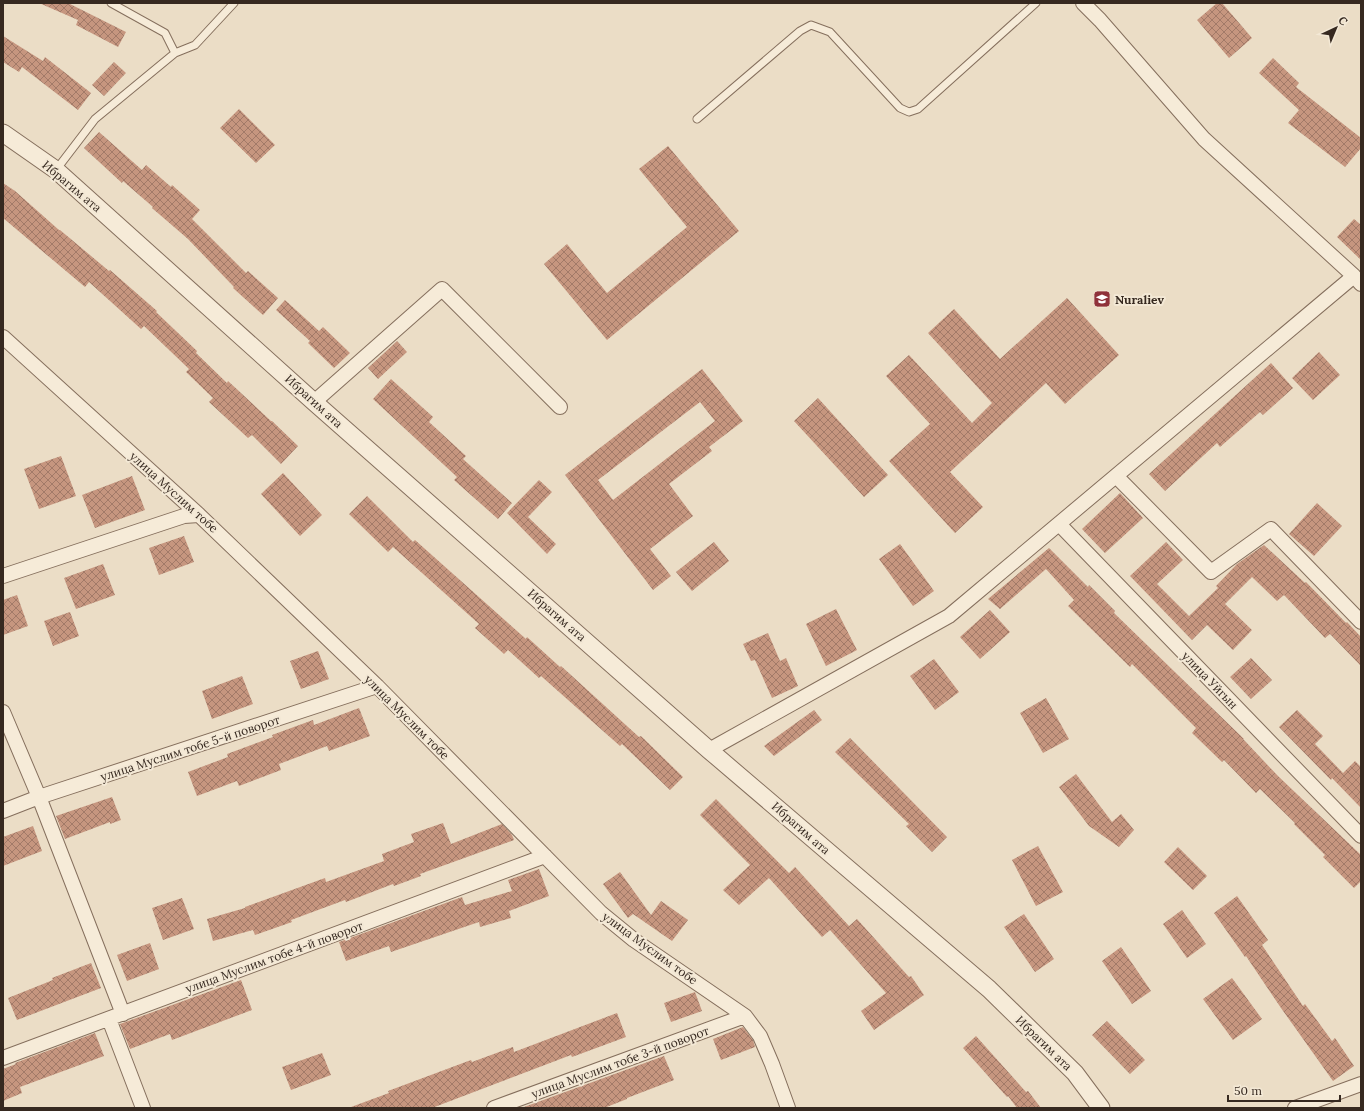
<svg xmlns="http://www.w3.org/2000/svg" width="1364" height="1111" viewBox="0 0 1364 1111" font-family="Lora,serif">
  <defs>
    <pattern id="building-cross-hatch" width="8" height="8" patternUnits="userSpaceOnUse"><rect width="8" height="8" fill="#c6967f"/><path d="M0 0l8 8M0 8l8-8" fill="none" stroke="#a27a68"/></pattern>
  </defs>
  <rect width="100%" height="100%" fill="#ebddc6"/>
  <path fill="url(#building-cross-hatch)" fill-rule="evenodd" d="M 39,3 L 68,3 L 126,32 L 118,47 L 76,25 L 78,20 Z
    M 1217,3 L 1222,3 L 1252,38 L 1229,58 L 1197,20 Z
    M 3,36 L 43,61 L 45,57 L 91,93 L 78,110 L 22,67 L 19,72 L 3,62 Z
    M 1273,58 L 1299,83 L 1296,87 L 1361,138 L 1361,148 L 1345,167 L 1288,123 L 1299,110 L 1259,73 Z
    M 114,62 L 126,73 L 104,96 L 92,85 Z
    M 239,109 L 275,145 L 256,163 L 220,128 Z
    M 99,132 L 142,170 L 146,165 L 171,187 L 172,185 L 200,210 L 192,219 L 246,273 L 248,271 L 278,298 L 263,315 L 233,288 L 234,287 L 188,239 L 152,208 L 153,207 L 123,181 L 122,183 L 84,148 Z
    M 668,146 L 739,231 L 607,340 L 544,264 L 567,244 L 607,293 L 687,227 L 639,169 Z
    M 3,183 L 15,191 L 59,230 L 60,230 L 109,271 L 110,270 L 157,311 L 156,312 L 197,351 L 196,353 L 227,383 L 228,381 L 271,421 L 272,421 L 298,446 L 281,464 L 252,435 L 248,438 L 209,402 L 213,398 L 186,372 L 189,369 L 144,326 L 141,329 L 89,282 L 85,287 L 3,218 Z
    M 1354,219 L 1361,225 L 1361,260 L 1337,237 Z
    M 1067,298 L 1119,355 L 1065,404 L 1046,383 L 950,472 L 983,507 L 955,533 L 889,461 L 930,424 L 886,376 L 909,355 L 972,423 L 992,403 L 928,333 L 954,309 L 1000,359 Z
    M 285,300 L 319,331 L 323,327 L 350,353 L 334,368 L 308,343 L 310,341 L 276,310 Z
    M 397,341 L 407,352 L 378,379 L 368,368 Z
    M 1319,352 L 1340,375 L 1313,400 L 1292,378 Z
    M 1271,363 L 1293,388 L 1263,415 L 1260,412 L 1220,447 L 1217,443 L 1165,491 L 1149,474 Z
    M 702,369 L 743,421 L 709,447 L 712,451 L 669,484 L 693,516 L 650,549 L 671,576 L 653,590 L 565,475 ZM 700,402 L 715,421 L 613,500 L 598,480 Z
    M 391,379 L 433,417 L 429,422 L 466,456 L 463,459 L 512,503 L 498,519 L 454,480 L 457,477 L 373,399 Z
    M 818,398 L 888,475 L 864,497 L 794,421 Z
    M 61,456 L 76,496 L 39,509 L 24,469 Z
    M 283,473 L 322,515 L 300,536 L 261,494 Z
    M 132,476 L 145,510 L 95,528 L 82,495 Z
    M 539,480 L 552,492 L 528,517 L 556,544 L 547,554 L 507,513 Z
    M 1120,493 L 1143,518 L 1105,553 L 1082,529 Z
    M 367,496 L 413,542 L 415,540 L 526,639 L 527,637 L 560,667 L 561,666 L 639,737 L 641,736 L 683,777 L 670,790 L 622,744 L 620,746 L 541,676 L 539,678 L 508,650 L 504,654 L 475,628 L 479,624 L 393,547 L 388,552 L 349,514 Z
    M 1317,503 L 1342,526 L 1314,556 L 1289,534 Z
    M 184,536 L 194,562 L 159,575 L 149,548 Z
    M 714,542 L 729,561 L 692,591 L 676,572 Z
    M 1166,542 L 1183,560 L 1157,584 L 1189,616 L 1218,588 L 1216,586 L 1237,564 L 1264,545 L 1305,583 L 1306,582 L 1346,623 L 1347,622 L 1361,637 L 1361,666 L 1330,634 L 1325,638 L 1284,595 L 1277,601 L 1252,577 L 1225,604 L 1252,630 L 1233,650 L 1207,625 L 1192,640 L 1130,576 Z
    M 900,544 L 934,591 L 913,606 L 879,559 Z
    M 1049,548 L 1088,587 L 1089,585 L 1115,611 L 1114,613 L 1244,739 L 1243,739 L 1278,776 L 1361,855 L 1361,881 L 1354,888 L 1323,857 L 1325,855 L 1294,824 L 1295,823 L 1260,789 L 1256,793 L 1224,760 L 1222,762 L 1192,733 L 1196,728 L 1132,664 L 1130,667 L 1068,606 L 1074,600 L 1046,569 L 1000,609 L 988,599 Z
    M 103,564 L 115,595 L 76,609 L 64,578 Z
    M 17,595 L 28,626 L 3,635 L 3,600 Z
    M 836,609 L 857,650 L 826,666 L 806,624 Z
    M 990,610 L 1010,632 L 980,659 L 960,637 Z
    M 70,612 L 79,636 L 53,646 L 44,621 Z
    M 768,633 L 780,661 L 786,658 L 798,686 L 772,698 L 755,660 L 751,661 L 743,644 Z
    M 318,651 L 329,679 L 301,689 L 290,661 Z
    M 1251,658 L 1272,680 L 1251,699 L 1230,677 Z
    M 934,659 L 959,692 L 935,710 L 910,676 Z
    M 242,676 L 253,704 L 212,719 L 202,691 Z
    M 1046,698 L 1069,739 L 1043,753 L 1020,713 Z
    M 359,708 L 370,736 L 329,751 L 327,746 L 279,764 L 281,770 L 239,786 L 237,781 L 197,796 L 188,772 L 228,757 L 227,754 L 273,737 L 272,735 L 313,720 L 314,725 Z
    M 814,710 L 822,720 L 774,756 L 764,746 Z
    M 1297,710 L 1323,736 L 1315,744 L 1343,773 L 1355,761 L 1361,767 L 1361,808 L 1332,778 L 1331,780 L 1279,727 Z
    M 850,738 L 947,837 L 932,852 L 906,826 L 909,824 L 835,752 Z
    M 1076,774 L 1112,822 L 1121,814 L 1134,830 L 1119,847 L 1089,826 L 1059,787 Z
    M 112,797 L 121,820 L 110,824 L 110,822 L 65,839 L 56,816 Z
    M 716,799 L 789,873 L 795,867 L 849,926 L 857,919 L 909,977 L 911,976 L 924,995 L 874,1030 L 861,1011 L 886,993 L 830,930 L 822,937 L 769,878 L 739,905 L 723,890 L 750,865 L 700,815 Z
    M 443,823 L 451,844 L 502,824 L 512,835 L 514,840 L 420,874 L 421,876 L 394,886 L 393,884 L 346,902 L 345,900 L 291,920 L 292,922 L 255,935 L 253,930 L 213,941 L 207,919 L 245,908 L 245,907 L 325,878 L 326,882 L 384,861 L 382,854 L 414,842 L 411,834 Z
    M 33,826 L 42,851 L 3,866 L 3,837 Z
    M 1038,846 L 1063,892 L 1036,906 L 1012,860 Z
    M 1178,847 L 1207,876 L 1193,890 L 1164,862 Z
    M 539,869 L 549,896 L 509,911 L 511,918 L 480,927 L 479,922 L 391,952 L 389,946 L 346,961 L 339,942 L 462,897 L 465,905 L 512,891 L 508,880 Z
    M 620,872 L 651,915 L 661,901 L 688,920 L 672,941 L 633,914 L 628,918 L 603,884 Z
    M 1237,896 L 1268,940 L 1262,945 L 1303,1006 L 1305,1004 L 1332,1041 L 1335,1038 L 1354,1066 L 1333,1081 L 1281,1008 L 1246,956 L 1245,957 L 1214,913 Z
    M 182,898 L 194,929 L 163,940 L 152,908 Z
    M 1182,910 L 1206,944 L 1187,958 L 1163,924 Z
    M 1024,914 L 1054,959 L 1035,972 L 1004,927 Z
    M 150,943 L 159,969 L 127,981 L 117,955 Z
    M 1121,947 L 1151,991 L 1132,1004 L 1102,961 Z
    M 91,963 L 101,988 L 17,1020 L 8,998 L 53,980 L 52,978 Z
    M 1232,978 L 1262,1019 L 1233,1040 L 1203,999 Z
    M 241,980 L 252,1010 L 172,1040 L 170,1034 L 130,1049 L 120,1024 Z
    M 695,992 L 702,1011 L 671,1022 L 664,1003 Z
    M 617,1013 L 626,1037 L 572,1057 L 571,1055 L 432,1108 L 351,1108 L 351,1107 L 389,1093 L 388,1091 L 471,1060 L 472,1062 L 513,1047 L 514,1052 Z
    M 1107,1021 L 1145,1060 L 1130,1074 L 1092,1035 Z
    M 743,1027 L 753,1040 L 755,1047 L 721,1060 L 713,1039 Z
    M 95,1033 L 104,1056 L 20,1087 L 22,1093 L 3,1101 L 3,1069 L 16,1064 L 15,1063 Z
    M 976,1036 L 1026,1092 L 1028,1091 L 1041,1108 L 1017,1108 L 1008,1096 L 1007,1097 L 963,1048 Z
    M 322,1053 L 331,1075 L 291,1090 L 282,1067 Z
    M 664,1056 L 674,1080 L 627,1098 L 627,1099 L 604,1108 L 524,1108 L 524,1107 Z"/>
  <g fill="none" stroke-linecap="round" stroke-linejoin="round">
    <g stroke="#856f5d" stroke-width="9">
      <path id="service" d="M 111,3 L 165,33 L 175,53
        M 697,119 L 800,31 L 811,25 L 830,32 L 900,108 L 909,112 L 918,109 L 1036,3
        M 56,170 L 95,119 L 175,53 L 195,45 L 234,3"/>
    </g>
    <g stroke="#856f5d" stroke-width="16">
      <path id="minor" d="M 1083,3 L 1100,20 L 1204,139 L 1354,276
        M 3,337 L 199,515 L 377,686 L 601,913 L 634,940 L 745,1016 L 760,1036 L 772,1064 L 788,1108
        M 314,402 L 442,289 L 560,407
        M 1116,476 L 1211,572 L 1271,529 L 1361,622
        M 1059,524 L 1361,836
        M 3,576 L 184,516 L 199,515
        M 3,712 L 39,797 L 123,1014
        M 709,750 L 949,616 L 1354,276 L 1361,284
        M 3,811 L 39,797 L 377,686
        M 109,1019 L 143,1108
        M 3,1058 L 545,856
        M 494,1108 L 745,1016
        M 1295,1108 L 1361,1084"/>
    </g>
    <g stroke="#856f5d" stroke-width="19">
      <path id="tertiary" d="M 3,133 L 56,170 L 314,402 L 709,750 L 989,989 L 1075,1073 L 1101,1108"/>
    </g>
    <use href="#service" stroke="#f6ebd8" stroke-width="7"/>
    <use href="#minor" stroke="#f6ebd8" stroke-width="14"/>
    <use href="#tertiary" stroke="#f6ebd8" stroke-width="17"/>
  </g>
  <defs>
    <g id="school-square" transform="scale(0.9)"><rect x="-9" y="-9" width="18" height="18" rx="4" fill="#8f313a" stroke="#f3e8d5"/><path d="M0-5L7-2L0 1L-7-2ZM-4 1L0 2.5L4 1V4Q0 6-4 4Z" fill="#fff"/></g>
  </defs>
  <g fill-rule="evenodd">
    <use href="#school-square" x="1102" y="299"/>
  </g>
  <g text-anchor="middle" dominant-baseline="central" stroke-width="4" stroke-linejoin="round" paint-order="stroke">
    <g font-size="12" fill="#362920" stroke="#f3e8d5">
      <text transform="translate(72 186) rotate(40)">Ибрагим ата</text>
      <text transform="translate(314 401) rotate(42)">Ибрагим ата</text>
      <text transform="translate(174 492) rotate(42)">улица Муслим тобе</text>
      <text transform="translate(557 615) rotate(41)">Ибрагим ата</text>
      <text transform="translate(1210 680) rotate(46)">улица Уйгын</text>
      <text transform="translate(407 717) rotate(45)">улица Муслим тобе</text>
      <text transform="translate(190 748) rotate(-18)">улица Муслим тобе 5-й поворот</text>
      <text transform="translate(801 828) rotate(41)">Ибрагим ата</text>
      <text transform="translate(650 948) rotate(36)">улица Муслим тобе</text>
      <text transform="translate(274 957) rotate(-20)">улица Муслим тобе 4-й поворот</text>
      <text transform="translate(1044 1043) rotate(44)">Ибрагим ата</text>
      <text transform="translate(620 1062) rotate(-20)">улица Муслим тобе 3-й поворот</text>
    </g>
    <g font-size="12" font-weight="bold" fill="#362920" stroke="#f3e8d5" text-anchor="start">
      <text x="1115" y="299">Nuraliev</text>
    </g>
  </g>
  <rect width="1364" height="1111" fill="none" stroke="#362920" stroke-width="8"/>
  <g transform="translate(1336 28) rotate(44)" stroke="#f3e8d5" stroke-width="3" paint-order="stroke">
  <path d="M0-3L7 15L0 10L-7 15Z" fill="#362920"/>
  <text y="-6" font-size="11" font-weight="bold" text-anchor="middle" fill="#362920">С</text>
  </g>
  <path d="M1228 1095v6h112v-6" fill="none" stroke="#362920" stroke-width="2"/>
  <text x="1234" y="1095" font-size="12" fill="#362920" stroke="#f3e8d5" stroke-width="3" paint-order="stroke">50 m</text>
</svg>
